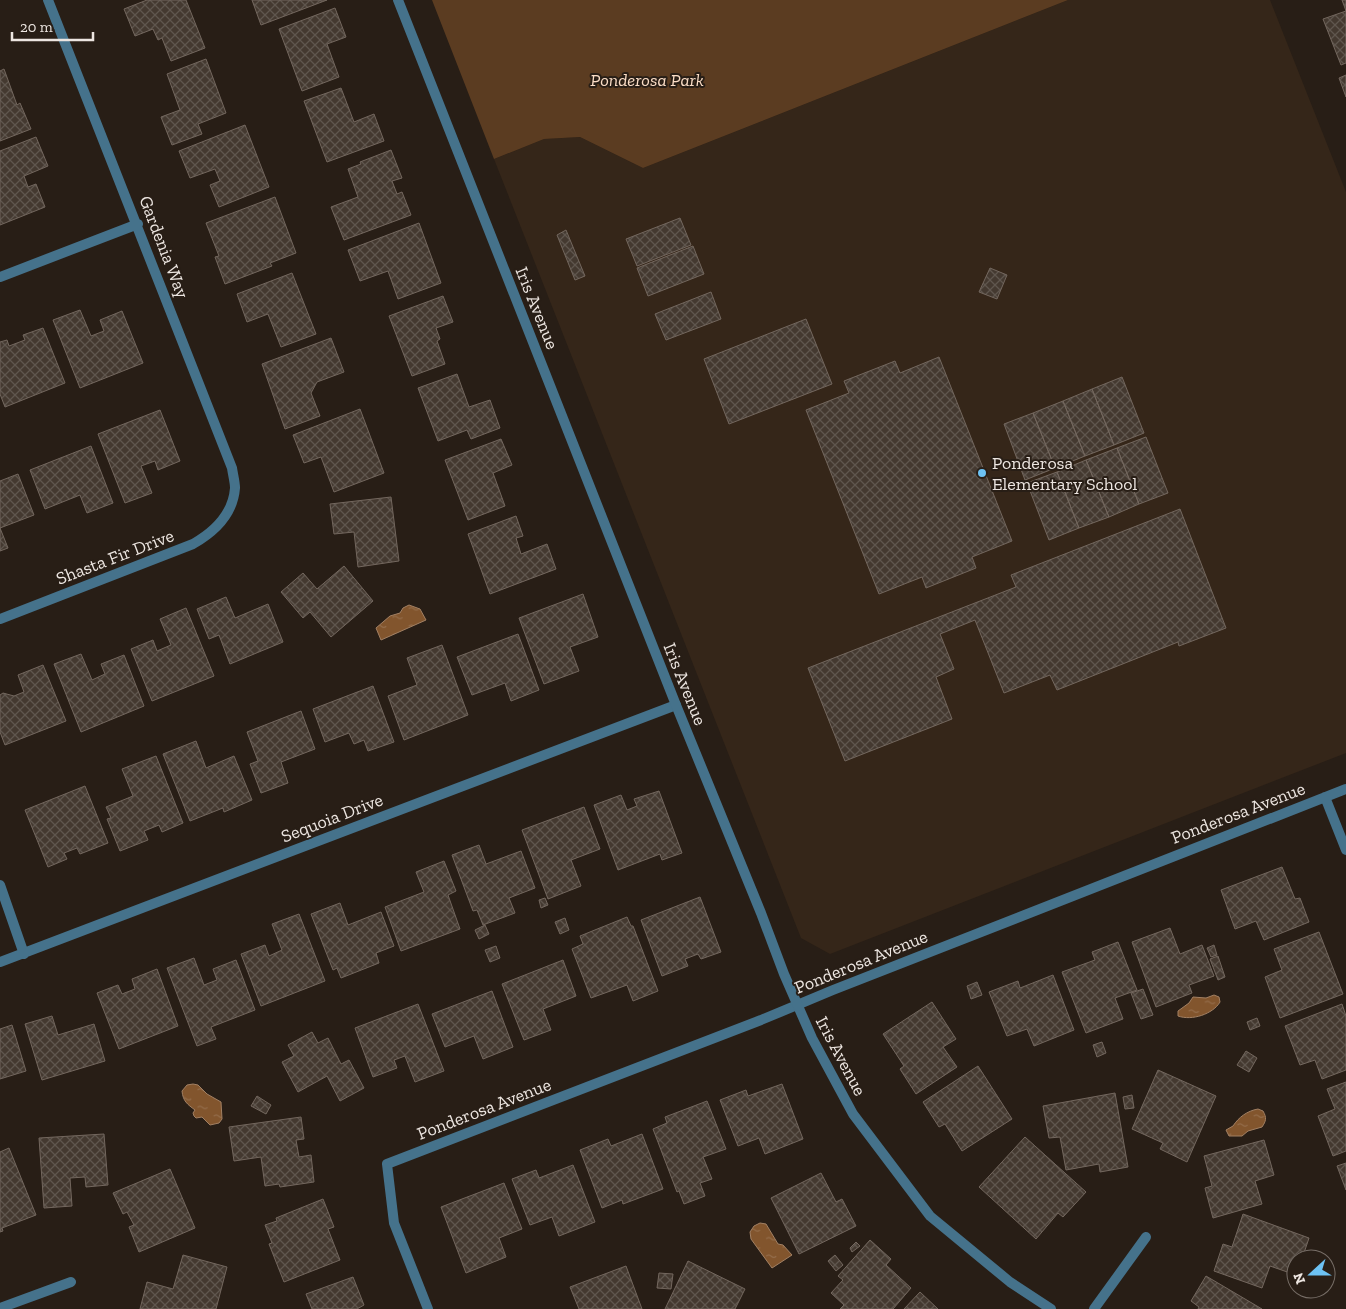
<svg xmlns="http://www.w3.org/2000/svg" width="1346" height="1309" viewBox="0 0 1346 1309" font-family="'Zilla Slab',serif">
  <defs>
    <pattern id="water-ripples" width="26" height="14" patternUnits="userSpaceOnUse" patternTransform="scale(1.25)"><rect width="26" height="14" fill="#82552d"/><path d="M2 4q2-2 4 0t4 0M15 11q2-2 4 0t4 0" fill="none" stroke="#946d4b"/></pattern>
    <pattern id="building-cross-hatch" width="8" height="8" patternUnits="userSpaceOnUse" patternTransform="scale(1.25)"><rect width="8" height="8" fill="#443930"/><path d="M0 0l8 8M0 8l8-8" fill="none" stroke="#5f564e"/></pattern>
  </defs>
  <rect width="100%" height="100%" fill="#281e16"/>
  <path fill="#352619" d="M 1068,0 L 1270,0 L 1346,192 L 1346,753 L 830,954 L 801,938 L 494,159 L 544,139 L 580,137 L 643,168 Z"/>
  <path fill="#5b3c21" d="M 432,0 L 1068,0 L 643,168 L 580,137 L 544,139 L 494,159 Z"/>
  <path fill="url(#water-ripples)" stroke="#a28063" d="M 409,605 L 420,609 L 426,620 L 381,640 L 376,628 L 390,616 L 400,613 L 403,608 Z
    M 1214,995 L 1219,997 L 1220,1002 C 1213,1014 1192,1021 1178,1016 L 1178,1011 L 1189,1003 L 1193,997 L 1206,998 Z
    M 193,1084 L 198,1085 L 207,1094 L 221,1102 L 222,1119 L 219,1123 L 210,1125 L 202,1117 L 196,1118 L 194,1116 L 193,1113 L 195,1110 C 187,1104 183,1101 182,1091 L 187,1085 Z
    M 1258,1109 L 1263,1111 C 1267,1118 1266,1121 1262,1127 L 1248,1131 L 1242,1136 L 1229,1136 L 1226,1130 L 1233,1126 C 1239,1117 1247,1111 1258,1109 Z
    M 760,1223 L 766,1224 L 778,1244 L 783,1245 L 792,1255 L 772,1268 L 751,1239 L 750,1232 L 754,1226 Z"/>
  <path fill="url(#building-cross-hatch)" stroke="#73675e" d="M 147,0 L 186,0 L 205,48 L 171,61 L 162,38 L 158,40 L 153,29 L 135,36 L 124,9 Z
    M 252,0 L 327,0 L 261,25 Z
    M 1342,0 L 1346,0 L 1346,63 L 1341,65 L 1323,19 L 1346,11 Z
    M 335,8 L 346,37 L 327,44 L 339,77 L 302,91 L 279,29 Z
    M 206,59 L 226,113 L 198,124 L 202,134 L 172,145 L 161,117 L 180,110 L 167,74 Z
    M 4,69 L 17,105 L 20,103 L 31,129 L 0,141 L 0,71 Z
    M 1346,75 L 1346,97 L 1339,78 Z
    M 341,88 L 354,122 L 374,114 L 384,141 L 327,162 L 304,101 Z
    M 245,125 L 269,187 L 219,207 L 210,185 L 220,181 L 215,169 L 190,178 L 179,151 Z
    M 36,137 L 48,166 L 24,176 L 28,187 L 36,184 L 45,207 L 0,225 L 0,151 Z
    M 391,150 L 402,178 L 392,181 L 397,194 L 402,192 L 411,215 L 344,240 L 331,207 L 358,197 L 348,169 L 361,164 L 360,162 Z
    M 275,197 L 296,253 L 270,263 L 272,266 L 225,284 L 215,257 L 219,256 L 206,223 Z
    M 680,218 L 691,245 L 637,266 L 626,239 Z
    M 419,223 L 441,283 L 398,299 L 388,271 L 360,281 L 348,250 Z
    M 566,230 L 585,276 L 575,280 L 557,235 Z
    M 693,246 L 704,274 L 648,296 L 637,268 Z
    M 990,268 L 1007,275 L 997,299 L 979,292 Z
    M 292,273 L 316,334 L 281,347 L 268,314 L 247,322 L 237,294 Z
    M 711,292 L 721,319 L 666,340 L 655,314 Z
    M 443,296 L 453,322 L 436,328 L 440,339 L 437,341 L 445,364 L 412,376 L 389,316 Z
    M 80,310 L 91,336 L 104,331 L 100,320 L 122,311 L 143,363 L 80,388 L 53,320 Z
    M 806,319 L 832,384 L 729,424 L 704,359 Z
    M 43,328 L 65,383 L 5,407 L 0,394 L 0,342 L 7,340 L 9,346 L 25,340 L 23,335 Z
    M 331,338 L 344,372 L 317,382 L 311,393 L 320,416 L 285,429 L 262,364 Z
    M 939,357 L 1012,541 L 972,557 L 976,568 L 926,588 L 922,577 L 879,594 L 806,410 L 849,393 L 844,381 L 895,361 L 900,373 Z
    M 457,374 L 469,407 L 490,400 L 500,428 L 471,439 L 467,430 L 438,441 L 418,388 Z
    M 1122,377 L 1144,433 L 1114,445 L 1092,389 Z
    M 1092,389 L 1114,445 L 1085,456 L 1063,401 Z
    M 1063,401 L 1085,456 L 1055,468 L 1033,413 Z
    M 360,409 L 384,473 L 334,492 L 321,457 L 304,463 L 293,435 Z
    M 160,410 L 180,461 L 158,470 L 155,461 L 141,466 L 152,493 L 125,503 L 98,434 Z
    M 1033,413 L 1055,468 L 1025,480 L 1004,424 Z
    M 1146,437 L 1168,493 L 1139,504 L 1117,448 Z
    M 501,439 L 512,465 L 493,473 L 505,506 L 468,520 L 445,460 Z
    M 91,446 L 113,503 L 87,513 L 80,495 L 45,509 L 30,470 Z
    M 1117,448 L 1139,504 L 1109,517 L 1086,460 Z
    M 1086,460 L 1109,517 L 1079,528 L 1057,472 Z
    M 1057,472 L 1079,528 L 1049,540 L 1027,483 Z
    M 18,474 L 34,515 L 0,528 L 8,548 L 0,551 L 0,481 Z
    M 391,497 L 399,561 L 358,567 L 354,532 L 334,534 L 330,504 Z
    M 1180,509 L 1226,628 L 1179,646 L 1178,642 L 1057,690 L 1050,675 L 1004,693 L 975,620 L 940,634 L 954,669 L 936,677 L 952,719 L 845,761 L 808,668 L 1016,587 L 1011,575 Z
    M 516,516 L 523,536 L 516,538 L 521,554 L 547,544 L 556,569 L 490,594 L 468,534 Z
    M 344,566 L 373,601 L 331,637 L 310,612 L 303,618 L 281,592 L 303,573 L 317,589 Z
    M 583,594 L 598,637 L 570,647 L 579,671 L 544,684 L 519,618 Z
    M 226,597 L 235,618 L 268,604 L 283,642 L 230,664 L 219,635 L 209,639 L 197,609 Z
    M 186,608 L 214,676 L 152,701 L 131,649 L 153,640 L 157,651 L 171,645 L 160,619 Z
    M 518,634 L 539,690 L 511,701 L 505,683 L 472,695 L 457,657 Z
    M 442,645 L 468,715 L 404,740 L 388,696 L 417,685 L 407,658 Z
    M 81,654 L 92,680 L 105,674 L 101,664 L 124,655 L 144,706 L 81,732 L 54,664 Z
    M 43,665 L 66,721 L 5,745 L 0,732 L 0,695 L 3,693 L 14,696 L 24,692 L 18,675 Z
    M 373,686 L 394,742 L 368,751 L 364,740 L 354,744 L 349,733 L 325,742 L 313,709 Z
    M 301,711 L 315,749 L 281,762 L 288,783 L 261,793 L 250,764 L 258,761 L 247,732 Z
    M 196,741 L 206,768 L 234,756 L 252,800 L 224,812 L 223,808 L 190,821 L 163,754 Z
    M 156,756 L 183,823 L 162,832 L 159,825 L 144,831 L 148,840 L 120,851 L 107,819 L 111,818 L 106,807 L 133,796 L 122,769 Z
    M 85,786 L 108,843 L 80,854 L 77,848 L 64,853 L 67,859 L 48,867 L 25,810 Z
    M 659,791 L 682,853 L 662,860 L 660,854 L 618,870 L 594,805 L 621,795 L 627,810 L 637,806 L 634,799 Z
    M 584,807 L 600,849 L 571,860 L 581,886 L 548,899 L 522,830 Z
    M 479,845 L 486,864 L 521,851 L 535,888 L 509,898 L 515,913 L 483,925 L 477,910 L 473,911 L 452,855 Z
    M 444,861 L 456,891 L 448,895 L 460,929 L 401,951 L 385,907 L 424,892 L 416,872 Z
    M 1282,867 L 1295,899 L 1300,898 L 1309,922 L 1264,940 L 1256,921 L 1235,929 L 1221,890 Z
    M 700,897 L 721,952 L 701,959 L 698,954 L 685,959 L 688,966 L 662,976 L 641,920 Z
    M 545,898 L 548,905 L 541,908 L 539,900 Z
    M 340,903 L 348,925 L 381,912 L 394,946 L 376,953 L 379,963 L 341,978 L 337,968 L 333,970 L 311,914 Z
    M 299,914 L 325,981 L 261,1006 L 241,954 L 265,945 L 269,956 L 282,950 L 272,924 Z
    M 627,917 L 631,926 L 633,926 L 658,991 L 633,1001 L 627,985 L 591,998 L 572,949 L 583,944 L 580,936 Z
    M 565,918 L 569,930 L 560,934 L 555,922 Z
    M 485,925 L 489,934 L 479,939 L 475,930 Z
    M 1170,928 L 1180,954 L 1202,945 L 1214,976 L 1189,985 L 1192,993 L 1156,1007 L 1132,942 Z
    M 1319,932 L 1343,994 L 1280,1018 L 1265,977 L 1282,970 L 1274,949 Z
    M 1118,942 L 1137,990 L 1115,998 L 1123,1019 L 1086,1033 L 1062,972 L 1095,960 L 1092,952 Z
    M 1214,945 L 1217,955 L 1211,957 L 1207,948 Z
    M 496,946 L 500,958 L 490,962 L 485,950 Z
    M 1218,956 L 1225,977 L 1218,980 L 1210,959 Z
    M 194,958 L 204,985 L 217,980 L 213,969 L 236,960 L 255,1010 L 211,1027 L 216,1039 L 197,1046 L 167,968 Z
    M 563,960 L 576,996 L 543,1009 L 551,1030 L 524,1040 L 502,984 Z
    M 157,969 L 178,1026 L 119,1049 L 97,993 L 118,985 L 122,994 L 135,989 L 132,979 Z
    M 1053,975 L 1074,1030 L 1034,1046 L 1027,1029 L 1007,1036 L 989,992 L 1018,981 L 1020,988 Z
    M 977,982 L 982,995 L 971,999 L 967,986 Z
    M 1143,989 L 1153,1015 L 1141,1019 L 1131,993 Z
    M 492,991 L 513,1047 L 483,1059 L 474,1036 L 445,1047 L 432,1014 Z
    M 932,1002 L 956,1039 L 943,1047 L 957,1067 L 916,1094 L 900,1069 L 904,1066 L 883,1034 Z
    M 418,1004 L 444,1071 L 415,1082 L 405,1056 L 394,1060 L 397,1068 L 373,1077 L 355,1028 Z
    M 1342,1004 L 1346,1016 L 1346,1070 L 1322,1079 L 1315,1060 L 1300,1065 L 1285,1026 Z
    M 52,1016 L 58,1035 L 94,1024 L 105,1061 L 42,1080 L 25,1024 Z
    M 1257,1018 L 1260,1026 L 1250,1030 L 1247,1022 Z
    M 12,1025 L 26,1071 L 0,1079 L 0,1029 Z
    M 312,1032 L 318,1043 L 328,1038 L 341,1064 L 349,1060 L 364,1088 L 340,1101 L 327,1076 L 298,1092 L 282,1062 L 294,1056 L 288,1045 Z
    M 1102,1042 L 1106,1053 L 1097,1057 L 1093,1045 Z
    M 1246,1051 L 1257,1058 L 1249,1072 L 1237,1065 Z
    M 978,1066 L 1012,1119 L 962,1151 L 945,1124 L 939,1127 L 923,1102 Z
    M 1158,1070 L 1216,1096 L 1187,1162 L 1160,1149 L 1163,1143 L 1132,1129 Z
    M 1346,1082 L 1346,1151 L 1333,1156 L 1318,1116 L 1335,1109 L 1327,1089 Z
    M 782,1084 L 803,1139 L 765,1154 L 759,1138 L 738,1146 L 720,1100 L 746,1090 L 748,1096 Z
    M 1115,1093 L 1128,1167 L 1100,1172 L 1099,1164 L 1066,1170 L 1060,1137 L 1049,1138 L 1043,1106 Z
    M 1132,1095 L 1134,1108 L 1125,1109 L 1123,1097 Z
    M 257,1096 L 271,1105 L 266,1114 L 251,1106 Z
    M 707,1101 L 726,1149 L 703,1157 L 712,1179 L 700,1183 L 705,1196 L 684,1204 L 679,1191 L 677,1192 L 653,1129 L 667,1123 L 665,1117 Z
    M 301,1117 L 304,1139 L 296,1140 L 299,1157 L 311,1155 L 314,1182 L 280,1187 L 279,1184 L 265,1186 L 261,1157 L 234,1161 L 229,1127 Z
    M 104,1134 L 108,1185 L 86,1187 L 85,1177 L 70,1178 L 72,1206 L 44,1208 L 39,1138 Z
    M 642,1134 L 663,1189 L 623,1204 L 622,1200 L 602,1208 L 580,1150 L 608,1139 L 611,1146 Z
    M 1025,1137 L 1086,1192 L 1063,1217 L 1058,1213 L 1036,1239 L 979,1187 Z
    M 1264,1140 L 1274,1175 L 1255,1181 L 1262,1204 L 1213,1218 L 1205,1188 L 1212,1186 L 1204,1156 Z
    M 9,1148 L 36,1215 L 2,1228 L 3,1231 L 0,1232 L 0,1152 Z
    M 1346,1163 L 1346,1190 L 1337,1166 Z
    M 573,1165 L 595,1222 L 559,1236 L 552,1217 L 530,1225 L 512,1179 L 536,1170 L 539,1178 Z
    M 170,1169 L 195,1228 L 139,1252 L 129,1227 L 134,1225 L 127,1212 L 123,1214 L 113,1193 Z
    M 821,1173 L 836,1202 L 842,1199 L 856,1226 L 799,1254 L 771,1198 Z
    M 504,1183 L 522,1229 L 499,1238 L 506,1257 L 466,1273 L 441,1207 Z
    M 323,1199 L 334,1227 L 328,1229 L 340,1260 L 284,1282 L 269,1244 L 272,1243 L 265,1225 L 277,1221 L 276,1218 Z
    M 1243,1214 L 1309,1238 L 1302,1259 L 1296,1259 L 1296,1275 L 1270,1266 L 1262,1288 L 1214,1271 L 1223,1244 L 1232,1247 Z
    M 870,1240 L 891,1259 L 886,1265 L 911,1288 L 893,1309 L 840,1309 L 844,1305 L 831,1293 L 843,1280 L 838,1276 Z
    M 856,1242 L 860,1246 L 852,1252 L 850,1248 Z
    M 183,1255 L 227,1267 L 216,1309 L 140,1309 L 147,1282 L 173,1289 Z
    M 835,1255 L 843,1265 L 836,1271 L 828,1261 Z
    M 688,1261 L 745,1289 L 735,1309 L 665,1309 Z
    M 626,1266 L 642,1309 L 579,1309 L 570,1287 Z
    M 659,1273 L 673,1274 L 671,1289 L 657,1288 Z
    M 1206,1276 L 1262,1309 L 1198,1309 L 1199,1307 L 1191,1301 Z
    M 353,1277 L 364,1305 L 357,1309 L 312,1309 L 306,1294 Z
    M 920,1292 L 938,1309 L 904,1309 Z"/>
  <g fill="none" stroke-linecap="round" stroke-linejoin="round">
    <path stroke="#45728b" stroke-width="10" d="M 0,277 L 138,224
      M 0,619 L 193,544 C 214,532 233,515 235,488 C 235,482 233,475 232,468 L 48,0
      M 1325,797 L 1346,850
      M 0,885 L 24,954
      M 0,962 L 676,705
      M 0,1308 L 71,1282
      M 428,1309 L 394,1223 L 387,1164 L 761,1020 L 833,990 L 1346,789
      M 1094,1309 L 1146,1237"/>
    <path stroke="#45728b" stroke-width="10" d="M 398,0 L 676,705 L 761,913 L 784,974 L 812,1038 L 853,1114 L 930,1216 L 1010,1282 L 1051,1309"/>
  </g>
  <circle fill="#6dc2f3" stroke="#281e16" stroke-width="2" cx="982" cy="473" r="5"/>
  <g text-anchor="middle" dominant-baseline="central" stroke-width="4" stroke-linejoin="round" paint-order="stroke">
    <g font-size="18" font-style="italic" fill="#fbddc6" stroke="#281e16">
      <text x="647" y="80">Ponderosa Park</text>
    </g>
    <g font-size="18" fill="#ede6e1" stroke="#281e16">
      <text transform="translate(164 247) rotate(69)">Gardenia Way</text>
      <text transform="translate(537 308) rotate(68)">Iris Avenue</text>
      <text transform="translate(115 557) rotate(-21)">Shasta Fir Drive</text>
      <text transform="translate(685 684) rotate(68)">Iris Avenue</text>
      <text transform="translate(1238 813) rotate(-21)">Ponderosa Avenue</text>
      <text transform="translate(332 818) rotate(-21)">Sequoia Drive</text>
      <text transform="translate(861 962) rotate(-22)">Ponderosa Avenue</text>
      <text transform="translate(841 1056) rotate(62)">Iris Avenue</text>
      <text transform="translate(484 1109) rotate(-21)">Ponderosa Avenue</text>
    </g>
    <g font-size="18" fill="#ede6e1" stroke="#281e16" text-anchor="start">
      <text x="992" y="463">Ponderosa<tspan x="992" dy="21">Elementary School</tspan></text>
    </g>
  </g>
  <g transform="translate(1311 1274) rotate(249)"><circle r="24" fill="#281e16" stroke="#776e67"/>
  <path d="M0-4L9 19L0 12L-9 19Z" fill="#6dc2f3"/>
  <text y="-8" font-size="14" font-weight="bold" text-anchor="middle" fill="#ede6e1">N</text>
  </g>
  <path d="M12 32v8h81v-8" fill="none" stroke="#ede6e1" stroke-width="2.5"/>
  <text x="20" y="32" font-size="15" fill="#ede6e1" stroke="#281e16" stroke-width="4" paint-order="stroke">20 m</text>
</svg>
